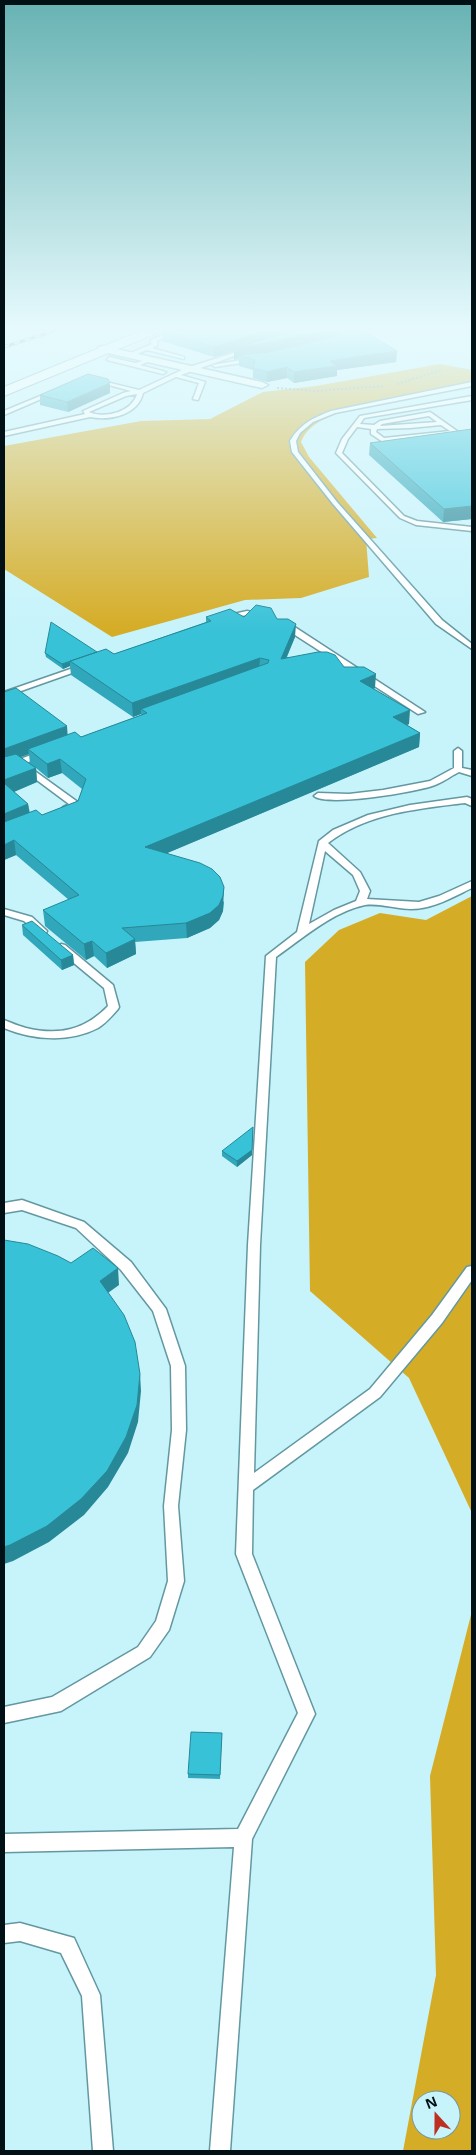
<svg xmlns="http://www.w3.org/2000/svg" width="476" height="2155" viewBox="0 0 476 2155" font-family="'Open Sans',sans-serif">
  <rect width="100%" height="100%" fill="#c7f3fb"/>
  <path fill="#d5ac25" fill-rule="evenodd" d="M 440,364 L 472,370 L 472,387 L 339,413 C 323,419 308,425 301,442 L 309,457 L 377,538 L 366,539 L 369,577 L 301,598 L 245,600 L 112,637 L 4,569 L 4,446 L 141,421 L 210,419 L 263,392 L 316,386 Z
    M 472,896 L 472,1513 L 409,1378 L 310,1291 L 305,962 L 339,930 L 380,913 L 426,920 Z
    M 472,1611 L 472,2151 L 403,2151 L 436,1975 L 430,1776 ZM 421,2100 L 451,2100 L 451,2130 L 421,2130 Z"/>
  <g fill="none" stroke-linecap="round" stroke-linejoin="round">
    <g stroke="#6398a1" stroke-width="3">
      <path id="lane" d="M 176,330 L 183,330 L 157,341 L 157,346 L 152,348 L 184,357 L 184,359 L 147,350 L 129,357 L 126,355 L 152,344 L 150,342 L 153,339 Z
        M 246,349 L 251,350 L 181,375 L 205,382 L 198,400 L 193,399 L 199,383 L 176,377 L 143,393 C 138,415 110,421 90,417 L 4,436 L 4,432 L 85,414 L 83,411 L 123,393 L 131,391 L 94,381 L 94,379 L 139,390 L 186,368 ZM 137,394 C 132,412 105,419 89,412 L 126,396 Z
        M 109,357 L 135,363 L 150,359 L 150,361 L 140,365 L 166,372 L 163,374 L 107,360 Z
        M 253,358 L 255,361 L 215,367 L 212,365 Z
        M 472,382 L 472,386 L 335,413 L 313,422 L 300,433 L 296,441 L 298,452 L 337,502 L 442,620 L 472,644 L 472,649 L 436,624 L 333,504 L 292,452 L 290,441 C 300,424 313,418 331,411 Z
        M 50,392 L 55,393 L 4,415 L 4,411 Z
        M 472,396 L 472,400 L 364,418 L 360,424 L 374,425 L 380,421 L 430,412 L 457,431 L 457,433 L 383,442 L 371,434 L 371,429 L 357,427 L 348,439 L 342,453 L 404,516 L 417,521 L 472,527 L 472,531 L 416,525 L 400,518 L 336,453 L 342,439 L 360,416 ZM 429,416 L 437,422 L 380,426 L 382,424 ZM 441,425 L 450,431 L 384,438 L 376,432 L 377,429 L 410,428 Z
        M 247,611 L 267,615 L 263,617 L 247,615 L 224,619 L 220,617 Z
        M 281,622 L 287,622 L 425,712 L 418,714 L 281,626 Z
        M 82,665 L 89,667 L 4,697 L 4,692 Z
        M 458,748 L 462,751 L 462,768 L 472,770 L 472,776 L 459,772 C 451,776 443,782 435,785 C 417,792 327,807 314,796 L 318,793 L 349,794 L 383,790 L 430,781 L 454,768 L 454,751 Z
        M 42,751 L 46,754 L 45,756 L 4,771 L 4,765 Z
        M 25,764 L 79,803 L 79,807 L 66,812 L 63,811 L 63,807 L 69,804 L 22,769 L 22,765 Z
        M 467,797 L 472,799 L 472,806 L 465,803 C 417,809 367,813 328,843 L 360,872 L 370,891 L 367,899 L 419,902 L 439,896 L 472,881 L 472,888 C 453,897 433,909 411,909 C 396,909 380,903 365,905 C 332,912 303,938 276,957 L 260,1245 L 254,1473 L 370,1389 L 432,1315 L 467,1267 L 472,1266 L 472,1280 L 442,1323 L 380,1397 L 253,1490 L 252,1554 L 315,1714 L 252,1839 L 230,2151 L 210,2151 L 234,1847 L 4,1852 L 4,1834 L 238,1829 L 298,1713 L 236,1554 L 248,1245 L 266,956 L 297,932 L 319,841 L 333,830 L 368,815 L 410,805 ZM 325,851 L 353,875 L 360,891 L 356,901 L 334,910 L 309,924 Z
        M 4,909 L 32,917 L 47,931 L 46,933 L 38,933 L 24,921 L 4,915 Z
        M 61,944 L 65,945 L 113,985 L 119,1007 L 118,1009 C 112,1016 106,1023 98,1028 C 69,1043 33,1040 4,1028 L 4,1020 C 12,1023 18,1026 26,1028 C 59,1036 85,1030 108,1006 L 104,988 L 57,949 L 56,947 Z
        M 22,1200 L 84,1222 L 131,1262 L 166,1309 L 185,1366 L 186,1430 L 178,1506 L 184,1581 L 169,1630 L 150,1657 L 61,1711 L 4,1723 L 4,1707 L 52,1697 L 138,1647 L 156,1621 L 168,1581 L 164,1506 L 172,1430 L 171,1366 L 153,1311 L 121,1270 L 76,1228 L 22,1210 L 4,1213 L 4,1203 Z
        M 20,1923 L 74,1938 L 100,1995 L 113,2151 L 93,2151 L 82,1996 L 61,1953 L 20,1941 L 4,1943 L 4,1925 Z"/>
    </g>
    <g stroke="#6398a1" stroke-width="3">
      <path id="street" d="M 103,346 L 262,382 L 268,385 L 262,388 L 99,351 L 98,349 L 99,347 Z"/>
    </g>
    <g stroke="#6398a1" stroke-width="2">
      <path id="secondary" d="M 143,330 L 159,330 L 157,333 L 4,396 L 4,387 Z"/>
    </g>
    <path stroke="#74949b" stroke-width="2" stroke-dasharray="2 2" stroke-linecap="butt" d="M 397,384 L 442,370
      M 277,388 L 315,391 L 383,386"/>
    <use href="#lane" fill="#fff" fill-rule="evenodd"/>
    <use href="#street" fill="#fff" fill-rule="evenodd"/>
    <use href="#secondary" fill="#fff" fill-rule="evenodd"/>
    <g stroke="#20353a" stroke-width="3">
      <path id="rail" d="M 4,347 L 57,330"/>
    </g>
    <use href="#rail" stroke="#c7f3fb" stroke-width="2" stroke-dasharray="5.5" stroke-linecap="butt"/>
  </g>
  <path fill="#30a7ba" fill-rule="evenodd" d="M 165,330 L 362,330 L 397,351 L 396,362 L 337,370 L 337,376 L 294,383 L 287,378 L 267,382 L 253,378 L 253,370 L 239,366 L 239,358 L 234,360 L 234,351 L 214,357 L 162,341 L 162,331 Z
    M 110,393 L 68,412 L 40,405 L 40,395 Z
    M 472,429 L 472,519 L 443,522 L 369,455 L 370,443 Z
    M 206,617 L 244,617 L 277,619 L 295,637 L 287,657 L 344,667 L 375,688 L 374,689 L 409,724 L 407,725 L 420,733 L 419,747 L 167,853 L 224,902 L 223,911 L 219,920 L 210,928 L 187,938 L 135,942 L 136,954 L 107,968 L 94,956 L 86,960 L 45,926 L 43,910 L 69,900 L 16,855 L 4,860 L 4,692 L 67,735 L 81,737 L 141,715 L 141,714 L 133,717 L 71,675 L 70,666 L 63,669 L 46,657 L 45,653 L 97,652 L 114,654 L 206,622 ZM 29,754 L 30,764 L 21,757 ZM 36,768 L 48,778 L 62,773 L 82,789 L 78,801 L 42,815 L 30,813 L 28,804 L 14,792 L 37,782 Z
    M 22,925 L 73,955 L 74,965 L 62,970 L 23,935 Z
    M 222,1151 L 252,1155 L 237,1167 L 222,1156 Z
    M 222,1733 L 220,1779 L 188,1778 L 188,1774 Z"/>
  <path fill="#278897" d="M 268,330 L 335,330 L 335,339 L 246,357 L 239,355 L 239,358 L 234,360 L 234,351 L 214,357 L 214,347 Z
    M 397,351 L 396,362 L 337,370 L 337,376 L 294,383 L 294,372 L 330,361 Z
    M 287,367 L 287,378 L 267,382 L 267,372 Z
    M 110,383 L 110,393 L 68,412 L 67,402 Z
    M 472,506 L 472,519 L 443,522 L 444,509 Z
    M 296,624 L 295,637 L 280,672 L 281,659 Z
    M 260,658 L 259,671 L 141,709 L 141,714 L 133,717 L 132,703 Z
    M 70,662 L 70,666 L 63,669 L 62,664 Z
    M 376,674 L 375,688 L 359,694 L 360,681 Z
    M 410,710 L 409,724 L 392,731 L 393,717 Z
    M 67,726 L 68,740 L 28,749 L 29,754 L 4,763 L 4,749 Z
    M 420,733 L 419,747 L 146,862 L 145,847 Z
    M 60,759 L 62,773 L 48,778 L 47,764 Z
    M 36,768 L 37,782 L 4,796 L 4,780 Z
    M 28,804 L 30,818 L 4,829 L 4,814 Z
    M 14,840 L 16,855 L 4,860 L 4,845 Z
    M 224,887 L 223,911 L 219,920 L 210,928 L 187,938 L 186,923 Z
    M 135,939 L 136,954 L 107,968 L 106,953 Z
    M 92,941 L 94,956 L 86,960 L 84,944 Z
    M 73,955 L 74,965 L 62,970 L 61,960 Z
    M 253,1127 L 252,1155 L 237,1167 L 237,1161 Z
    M 118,1268 L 119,1285 L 101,1298 L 100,1281 Z
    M 140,1374 L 141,1391 L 138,1422 L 128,1453 L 108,1487 L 84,1515 L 49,1542 L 13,1561 L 4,1564 L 4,1547 Z"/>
  <path fill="#38c2d8" stroke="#278897" d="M 165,330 L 268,330 L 214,347 L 162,331 Z
    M 295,330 L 332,330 L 234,349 Z
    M 336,330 L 362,330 L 397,351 L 330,361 L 337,366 L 294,372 L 287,367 L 267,372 L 253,368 L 255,360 L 239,355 L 269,352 L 338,336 L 339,333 Z
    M 88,374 L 108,379 L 110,383 L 67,402 L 40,395 Z
    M 472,429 L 472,506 L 444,509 L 370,443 Z
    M 256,605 L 271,608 L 277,619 L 288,619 L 296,624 L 281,659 L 318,652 L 327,652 L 335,655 L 344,667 L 364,667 L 376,674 L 360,681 L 410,710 L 393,717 L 420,733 L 145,847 L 200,863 L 212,869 L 220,877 L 224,887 L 223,896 L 219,905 L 210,913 L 186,923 L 122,928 L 135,939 L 106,953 L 92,941 L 84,944 L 43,910 L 79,895 L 14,840 L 4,845 L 4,822 L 36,810 L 42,815 L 78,801 L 86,779 L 60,759 L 47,764 L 28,749 L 75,732 L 81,737 L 147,713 L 141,709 L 268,663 L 269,660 L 260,658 L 132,703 L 70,661 L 106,649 L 114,654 L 211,621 L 206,617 L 230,609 L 244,617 Z
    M 51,622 L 97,652 L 62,664 L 45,653 Z
    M 16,688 L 67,726 L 4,749 L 4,692 Z
    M 16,754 L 36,768 L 4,780 L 4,757 Z
    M 4,783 L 28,804 L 4,814 Z
    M 32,921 L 73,955 L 61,960 L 22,925 Z
    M 253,1127 L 252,1150 L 237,1161 L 222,1151 Z
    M 4,1240 L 28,1244 L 58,1256 L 71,1263 L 93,1248 L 118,1268 L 100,1281 L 124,1315 L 135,1342 L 140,1374 L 137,1405 L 126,1437 L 107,1471 L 81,1499 L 47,1526 L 10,1545 L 4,1547 Z
    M 191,1732 L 222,1733 L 220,1775 L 188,1774 Z"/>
  <linearGradient id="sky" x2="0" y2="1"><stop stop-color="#67b2b3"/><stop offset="0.52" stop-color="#e6fafd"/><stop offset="1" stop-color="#e6fafd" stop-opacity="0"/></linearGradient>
  <rect width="476" height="631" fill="url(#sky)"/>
  <rect width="476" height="2155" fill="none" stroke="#001014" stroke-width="10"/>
  <g transform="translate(436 2115) rotate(339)"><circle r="24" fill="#c7f3fb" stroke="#77989f"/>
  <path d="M0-4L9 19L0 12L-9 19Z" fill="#bd3021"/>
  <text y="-8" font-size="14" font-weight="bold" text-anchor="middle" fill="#001014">N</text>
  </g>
</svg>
